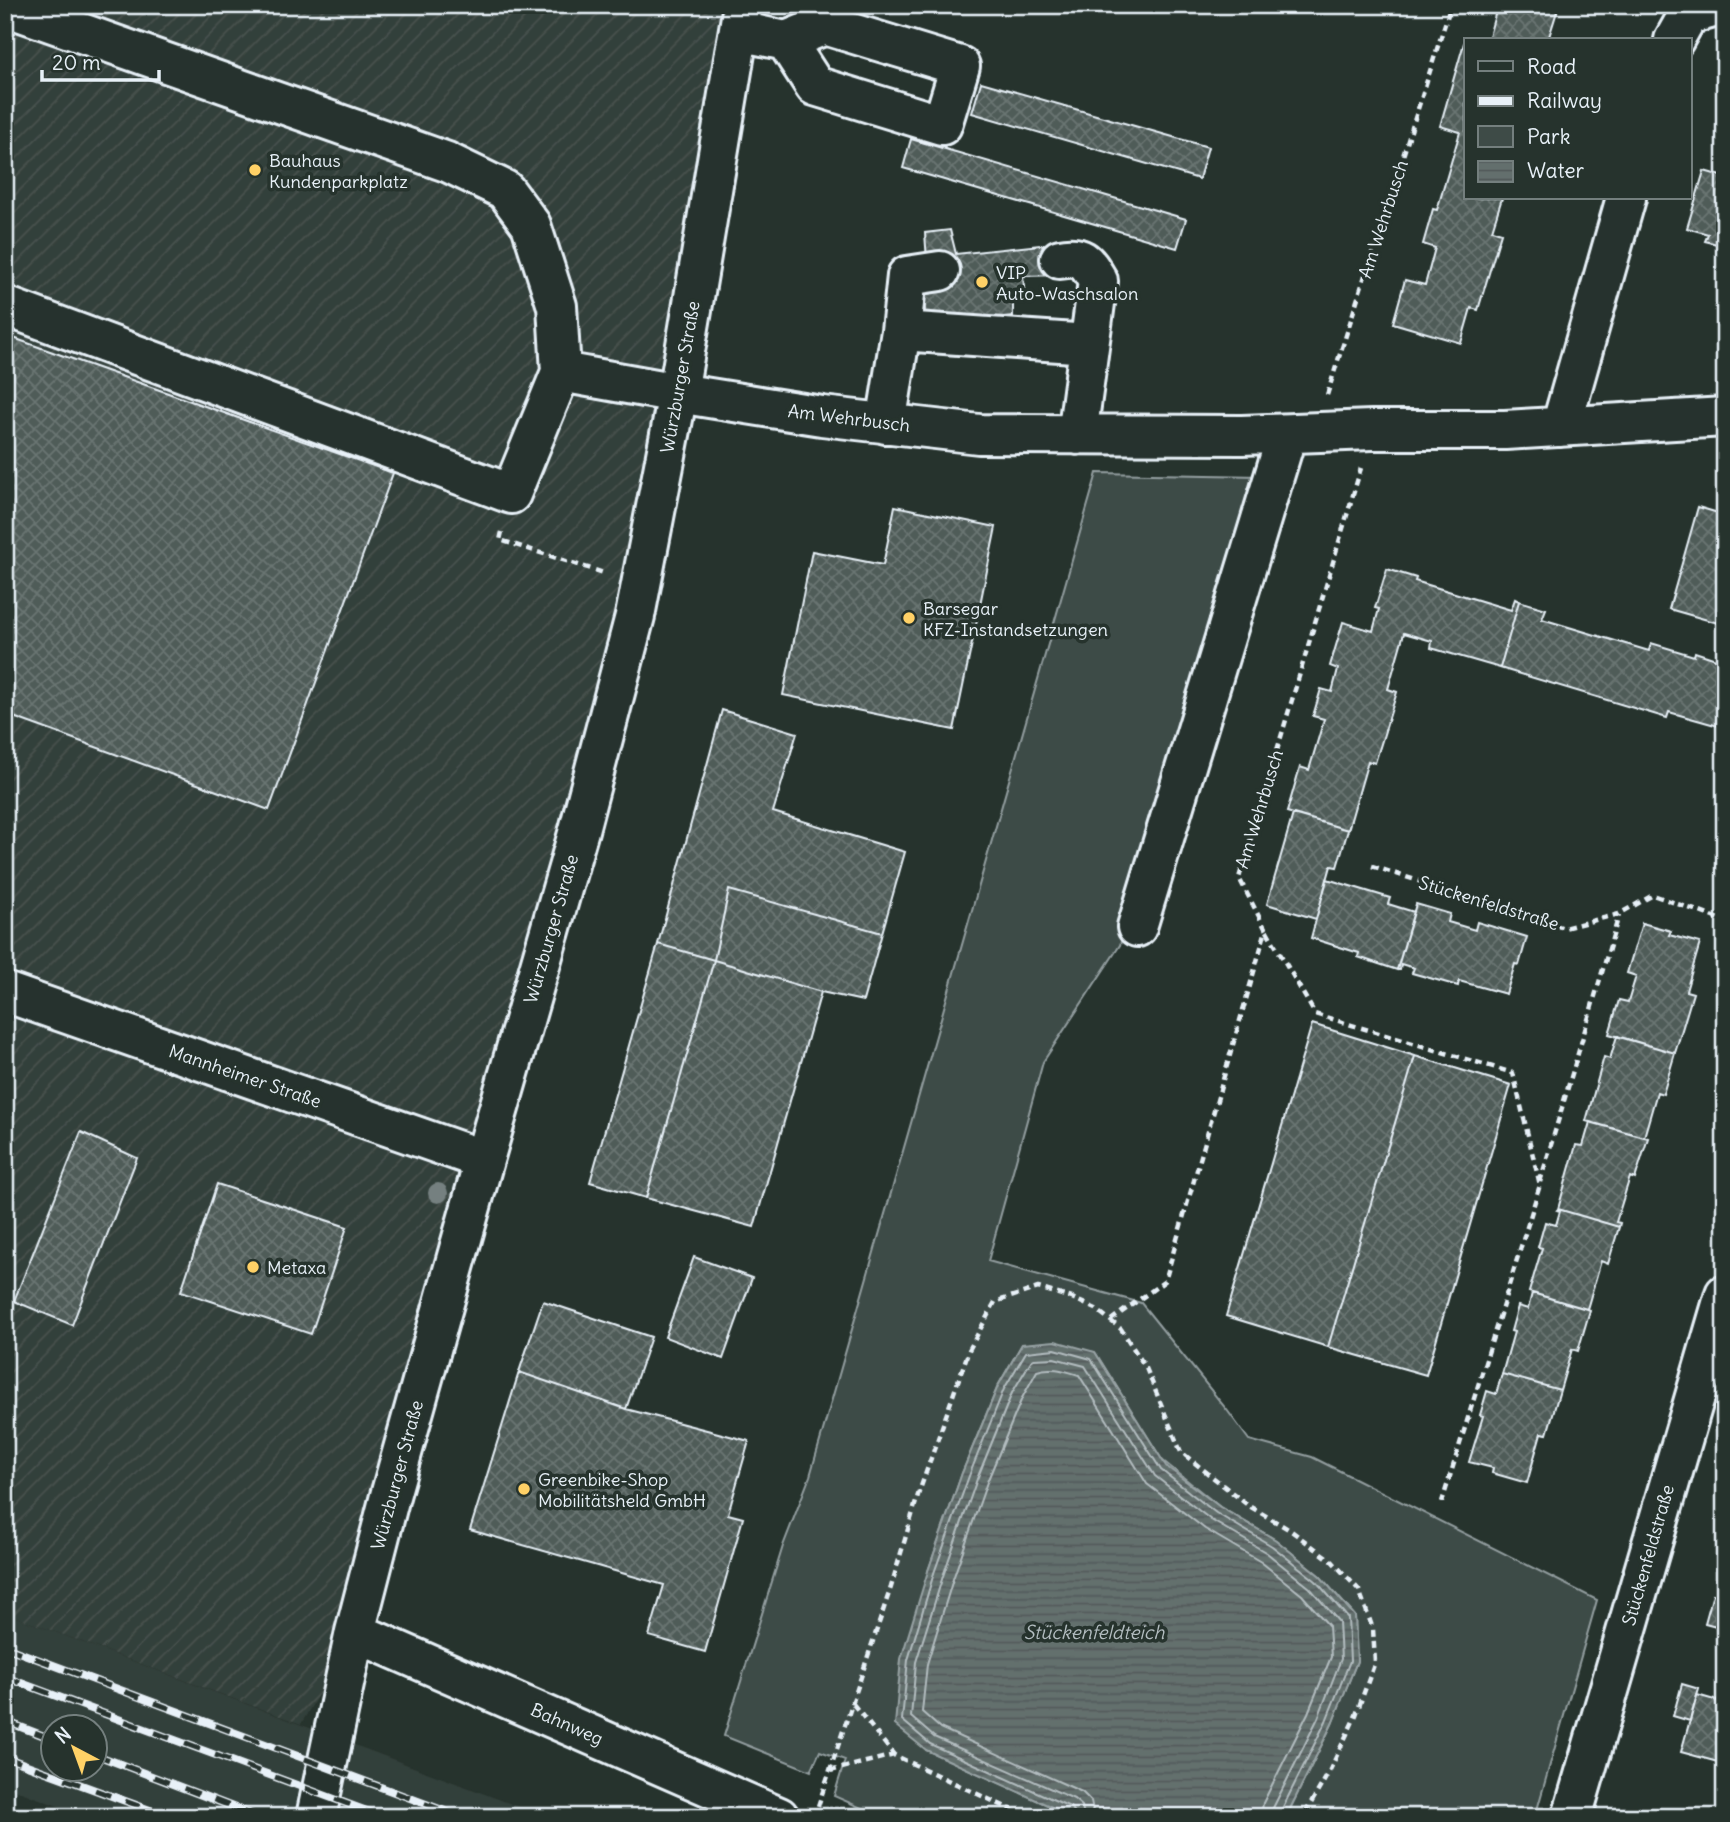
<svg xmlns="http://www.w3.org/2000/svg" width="1730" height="1822" viewBox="0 0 1730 1822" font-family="Delius,sans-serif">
  <defs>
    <pattern id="industrial-furrows" width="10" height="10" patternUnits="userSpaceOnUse" patternTransform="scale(1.75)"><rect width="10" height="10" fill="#333f3a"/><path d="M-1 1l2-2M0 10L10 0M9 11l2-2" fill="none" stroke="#47524e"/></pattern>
    <pattern id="water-rules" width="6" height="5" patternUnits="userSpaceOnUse" patternTransform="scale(1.75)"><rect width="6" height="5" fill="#636f6d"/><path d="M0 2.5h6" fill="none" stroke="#535a5a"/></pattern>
    <pattern id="building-cross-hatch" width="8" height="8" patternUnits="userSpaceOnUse" patternTransform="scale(1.75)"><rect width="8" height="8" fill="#505c59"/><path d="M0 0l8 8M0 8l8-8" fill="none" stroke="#697472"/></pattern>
  </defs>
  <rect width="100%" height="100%" fill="#26332d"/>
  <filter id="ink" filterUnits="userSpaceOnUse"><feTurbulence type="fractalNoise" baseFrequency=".0143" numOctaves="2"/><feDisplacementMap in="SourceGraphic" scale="14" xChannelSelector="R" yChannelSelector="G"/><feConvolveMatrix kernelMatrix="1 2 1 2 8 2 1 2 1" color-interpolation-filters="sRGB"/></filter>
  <g filter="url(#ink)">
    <path fill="#333f3a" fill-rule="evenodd" d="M 5,1613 L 546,1817 L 87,1817 L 5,1786 ZM 52,1728 L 94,1728 L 94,1770 L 52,1770 Z"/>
    <path fill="url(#industrial-furrows)" d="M 5,5 L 737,5 L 678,393 L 355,1632 L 301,1724 L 5,1613 Z"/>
    <path fill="#3e4b47" stroke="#939ea0" stroke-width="2" d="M 1097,473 L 1260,476 L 1120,945 L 1043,1062 L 988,1261 L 1141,1303 L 1227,1410 L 1249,1440 L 1312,1457 L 1597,1600 L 1535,1817 L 1286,1817 L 1332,1724 L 1357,1661 L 1355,1616 L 1320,1576 L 1276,1540 L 1220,1507 L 1162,1460 L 1095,1352 L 1022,1344 L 998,1386 L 962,1473 L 928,1571 L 926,1750 L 1074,1817 L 882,1817 L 834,1796 L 845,1760 L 820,1751 L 811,1771 L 724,1736 L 783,1546 L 810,1476 Z"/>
    <path fill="url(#water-rules)" stroke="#98a3a5" stroke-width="2" d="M 1055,1341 L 1095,1352 L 1166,1466 L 1220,1507 L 1276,1540 L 1320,1576 L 1355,1616 L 1357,1661 L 1332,1724 L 1286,1817 L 1074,1817 L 926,1750 L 895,1725 L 901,1659 L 928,1571 L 962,1473 L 998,1386 L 1022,1344 Z"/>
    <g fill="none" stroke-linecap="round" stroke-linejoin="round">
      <path stroke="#b3bdc0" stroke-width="2" d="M 1075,1817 L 1074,1811 L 1070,1807 L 930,1744 L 902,1720 L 908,1660 L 934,1573 L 969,1476 L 1004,1389 L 1026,1352 L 1055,1349 L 1091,1359 L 1161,1470 L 1216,1513 L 1272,1546 L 1316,1581 L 1348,1618 L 1350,1661 L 1326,1721 L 1281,1811 L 1280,1817
        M 1084,1817 L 1082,1806 L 1074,1799 L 934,1737 L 911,1717 L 916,1662 L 943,1576 L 977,1479 L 1012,1393 L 1031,1361 L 1034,1359 L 1054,1358 L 1085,1366 L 1155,1476 L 1211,1520 L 1267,1553 L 1310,1588 L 1339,1622 L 1341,1659 L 1318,1718 L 1273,1808 L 1272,1817
        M 1094,1817 L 1091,1801 L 1082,1792 L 940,1728 L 922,1712 L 927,1664 L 953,1579 L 987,1482 L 1022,1398 L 1037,1371 C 1051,1366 1065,1371 1079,1375 L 1147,1484 L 1205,1529 L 1261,1562 L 1302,1595 L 1329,1626 L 1331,1657 L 1308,1713 L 1263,1803 L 1261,1817"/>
    </g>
    <path fill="url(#building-cross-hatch)" stroke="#e8f1f8" stroke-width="2" d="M 1484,5 L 1559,5 L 1548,40 L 1488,40 L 1496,11 L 1484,7 Z
      M 1464,43 L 1466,43 L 1466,198 L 1502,198 L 1492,230 L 1501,233 L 1478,310 L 1471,308 L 1461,343 L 1393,323 L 1405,280 L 1425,285 L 1435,248 L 1423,244 L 1433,209 L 1437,210 L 1460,132 L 1440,126 Z
      M 981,82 L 1208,147 L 1199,179 L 972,113 Z
      M 911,139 L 1186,219 L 1177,248 L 903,168 Z
      M 1704,171 L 1725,177 L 1725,246 L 1705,241 L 1708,234 L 1687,228 Z
      M 950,230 L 956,254 L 1058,243 L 1061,275 L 1023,276 L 1025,298 L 1013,298 L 1013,316 L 926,325 L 923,289 L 927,260 L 925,233 Z
      M 5,335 L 393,473 L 269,810 L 5,714 Z
      M 895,506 L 996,527 L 954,730 L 783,695 L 812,551 L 883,565 Z
      M 1698,507 L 1725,515 L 1725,599 L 1718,623 L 1669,609 Z
      M 1387,569 L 1416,578 L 1415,581 L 1511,610 L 1515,599 L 1519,601 L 1500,668 L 1431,648 L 1432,641 L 1404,633 L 1388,689 L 1397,692 L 1375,763 L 1368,761 L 1348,830 L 1287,812 L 1300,767 L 1309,770 L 1324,719 L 1313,716 L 1321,689 L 1332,692 L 1338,669 L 1330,666 L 1343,622 L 1373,631 L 1379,609 L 1375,608 Z
      M 1519,601 L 1546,609 L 1542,619 L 1649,651 L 1651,643 L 1694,656 L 1695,652 L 1725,662 L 1725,723 L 1723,723 L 1722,727 L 1669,712 L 1667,718 L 1500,668 Z
      M 722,710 L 797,733 L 773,812 L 905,852 L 882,933 L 729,890 L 714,960 L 658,944 Z
      M 1293,814 L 1348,830 L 1337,867 L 1331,866 L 1316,919 L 1267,904 Z
      M 1327,879 L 1390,898 L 1388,904 L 1414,912 L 1397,970 L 1358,957 L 1359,953 L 1311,938 Z
      M 729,890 L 882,933 L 863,1001 L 821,992 L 714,960 Z
      M 1416,904 L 1450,914 L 1448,922 L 1475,930 L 1477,922 L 1527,937 L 1519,965 L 1515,964 L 1506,994 L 1459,981 L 1458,986 L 1412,973 L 1414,968 L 1401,964 L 1400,970 L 1397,970 Z
      M 1642,923 L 1671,931 L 1669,935 L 1700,943 L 1686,991 L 1693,993 L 1675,1053 L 1609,1034 L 1619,1000 L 1628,1002 L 1636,976 L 1627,973 Z
      M 658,944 L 714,960 L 646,1198 L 590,1182 Z
      M 714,960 L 821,992 L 754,1227 L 646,1198 Z
      M 1312,1024 L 1415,1056 L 1328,1347 L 1226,1316 Z
      M 1617,1036 L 1675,1053 L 1663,1094 L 1657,1092 L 1644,1137 L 1586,1121 L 1604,1057 L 1610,1059 Z
      M 1415,1056 L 1511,1085 L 1426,1375 L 1328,1347 Z
      M 1590,1122 L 1648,1138 L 1635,1179 L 1630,1177 L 1616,1222 L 1620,1223 L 1619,1227 L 1558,1209 L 1576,1145 L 1583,1146 Z
      M 81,1132 L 137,1158 L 72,1325 L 14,1301 Z
      M 217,1184 L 347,1227 L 311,1334 L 181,1291 Z
      M 1558,1209 L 1619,1227 L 1608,1264 L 1601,1261 L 1587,1309 L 1529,1292 L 1542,1248 L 1538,1247 L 1545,1222 L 1556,1225 L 1560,1211 L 1557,1210 Z
      M 694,1257 L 752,1278 L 723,1359 L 665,1337 Z
      M 1532,1293 L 1590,1310 L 1578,1351 L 1572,1349 L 1560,1390 L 1502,1374 L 1514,1332 L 1511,1331 L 1518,1306 L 1528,1309 Z
      M 543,1301 L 651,1337 L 626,1409 L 519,1372 Z
      M 519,1372 L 626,1409 L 749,1441 L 728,1514 L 743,1518 L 705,1652 L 649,1636 L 664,1585 L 470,1530 Z
      M 1502,1374 L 1560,1390 L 1547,1434 L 1541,1433 L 1527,1483 L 1492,1473 L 1493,1468 L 1469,1462 L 1483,1416 L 1480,1415 L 1487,1391 L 1496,1394 Z
      M 1713,1594 L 1725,1597 L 1725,1606 L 1720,1627 L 1705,1623 Z
      M 1682,1684 L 1699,1689 L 1690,1721 L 1673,1716 Z
      M 1697,1695 L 1725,1703 L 1725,1764 L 1681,1752 Z"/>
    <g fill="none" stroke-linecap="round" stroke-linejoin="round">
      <g stroke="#e8f1f8" stroke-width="44">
        <path id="minor" d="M 5,6 L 447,162 L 505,190 L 531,225 L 557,306 L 561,372 L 511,494 L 5,306
          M 739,31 L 786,41 L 825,25 L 960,66 L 942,125 L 815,86 L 786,41
          M 1674,40 L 1688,15 L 1724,5
          M 1060,259 C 1084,254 1087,263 1098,281 L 1077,435
          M 901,331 L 1089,344
          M 561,372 L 678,393 L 822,416 L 979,434 L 1242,435 L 1372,430 L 1505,430 L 1725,417
          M 886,424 L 901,331 L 907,276 L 940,271
          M 1561,427 L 1626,198
          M 1137,927 L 1287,434
          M 5,992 L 484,1160
          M 355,1632 L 779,1817
          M 316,1817 L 355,1632 L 390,1496 L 484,1160 L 579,830 L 635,616 L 678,393 L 743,5
          M 1572,1817 L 1725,1294"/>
      </g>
      <path stroke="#e8f1f8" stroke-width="4.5" stroke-dasharray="7 5" stroke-linecap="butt" d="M 1327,395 L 1451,5
        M 502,532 L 500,540 L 604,573
        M 1372,866 L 1564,928 L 1619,914 L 1653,895 L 1725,921
        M 1267,931 L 1315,1014 L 1513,1073 L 1540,1185 L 1442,1502
        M 1540,1182 L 1619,915
        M 1111,1320 L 1165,1281 L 1266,930 L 1239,878 L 1361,468
        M 853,1704 L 894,1755 L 1027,1817
        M 830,1771 L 894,1755
        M 818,1806 L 891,1587 L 918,1495 L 936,1444 L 969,1350 L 995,1302 L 1038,1288 L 1072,1298 L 1096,1309 L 1121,1329 L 1146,1368 L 1181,1452 L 1249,1506 L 1290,1530 L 1332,1561 L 1359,1590 L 1373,1629 L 1375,1662 L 1356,1715 L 1328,1774 L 1303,1817"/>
      <use href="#minor" stroke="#26332d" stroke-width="38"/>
      <g stroke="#e8f1f8" stroke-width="8">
        <path id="rail" d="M 5,1647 L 461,1817
          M 5,1677 L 383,1817
          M 5,1721 L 52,1739
          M 94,1754 L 259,1817
          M 5,1757 L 169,1817"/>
      </g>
      <use href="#rail" stroke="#26332d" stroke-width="5" stroke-dasharray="16" stroke-linecap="butt"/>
    </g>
    <circle fill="#758080" cx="438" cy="1193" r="10"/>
  </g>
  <g fill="#ffd166" stroke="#26332d" stroke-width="2.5">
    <circle cx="255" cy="170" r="7"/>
    <circle cx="982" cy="282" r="7"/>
    <circle cx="909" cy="618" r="7"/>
    <circle cx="253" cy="1267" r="7"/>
    <circle cx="524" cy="1489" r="7"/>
  </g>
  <g text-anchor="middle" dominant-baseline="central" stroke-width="7" stroke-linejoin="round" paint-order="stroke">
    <g font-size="18" fill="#e8f1f8" stroke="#26332d" text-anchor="start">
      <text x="269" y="160">Bauhaus<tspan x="269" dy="21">Kundenparkplatz</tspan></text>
      <text x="996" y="272">VIP<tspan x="996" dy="21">Auto-Waschsalon</tspan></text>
      <text x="923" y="608">Barsegar<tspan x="923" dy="21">KFZ-Instandsetzungen</tspan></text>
      <text x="267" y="1267">Metaxa</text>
      <text x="538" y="1479">Greenbike-Shop<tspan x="538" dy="21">Mobilitätsheld GmbH</tspan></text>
    </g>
    <g font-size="18" fill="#e8f1f8" stroke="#26332d">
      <text transform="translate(1383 219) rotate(-72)">Am Wehrbusch</text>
      <text transform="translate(680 377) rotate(-80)">Würzburger Straße</text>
      <text transform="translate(849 418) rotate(7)">Am Wehrbusch</text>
      <text transform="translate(1259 809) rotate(-73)">Am Wehrbusch</text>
      <text transform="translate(1489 903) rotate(17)">Stückenfeldstraße</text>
      <text transform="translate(551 929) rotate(-74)">Würzburger Straße</text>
      <text transform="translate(245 1076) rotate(19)">Mannheimer Straße</text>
      <text transform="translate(397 1475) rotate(-75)">Würzburger Straße</text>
      <text transform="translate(1648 1555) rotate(-74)">Stückenfeldstraße</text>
      <text transform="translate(567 1724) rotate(24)">Bahnweg</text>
    </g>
    <g font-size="19" font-style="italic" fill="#b3bdc0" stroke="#26332d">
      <text x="1094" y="1632">Stückenfeldteich</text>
    </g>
  </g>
  <rect width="1730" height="1822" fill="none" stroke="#26332d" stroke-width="28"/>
  <rect x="14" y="14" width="1702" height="1794" fill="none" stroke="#e8f1f8" stroke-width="2.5" filter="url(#ink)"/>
  <rect x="1464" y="38" width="228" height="161" fill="#26332d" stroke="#747f7e" stroke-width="2"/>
  <rect x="1478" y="61" width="35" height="10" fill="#26332d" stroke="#747f7e" stroke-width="2"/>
  <text x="1527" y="74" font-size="21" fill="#e8f1f8">Road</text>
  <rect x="1478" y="96" width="35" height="10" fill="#e8f1f8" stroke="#747f7e" stroke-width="2"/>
  <text x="1527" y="108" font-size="21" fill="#e8f1f8">Railway</text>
  <rect x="1478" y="126" width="35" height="21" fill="#3e4b47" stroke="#747f7e" stroke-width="2"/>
  <text x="1527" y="144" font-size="21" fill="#e8f1f8">Park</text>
  <rect x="1478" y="161" width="35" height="21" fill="url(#water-rules)" stroke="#747f7e" stroke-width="2"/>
  <text x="1527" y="178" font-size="21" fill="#e8f1f8">Water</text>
  <g transform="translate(74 1748) rotate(319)"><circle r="33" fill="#26332d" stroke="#747f7e" stroke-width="2"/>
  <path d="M0-5L12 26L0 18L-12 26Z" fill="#ffd166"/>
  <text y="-10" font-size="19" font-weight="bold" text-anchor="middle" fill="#e8f1f8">N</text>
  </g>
  <path d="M42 70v10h117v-10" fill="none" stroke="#e8f1f8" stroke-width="3.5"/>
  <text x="52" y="70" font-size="21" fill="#e8f1f8" stroke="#26332d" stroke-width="5" paint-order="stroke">20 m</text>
</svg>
